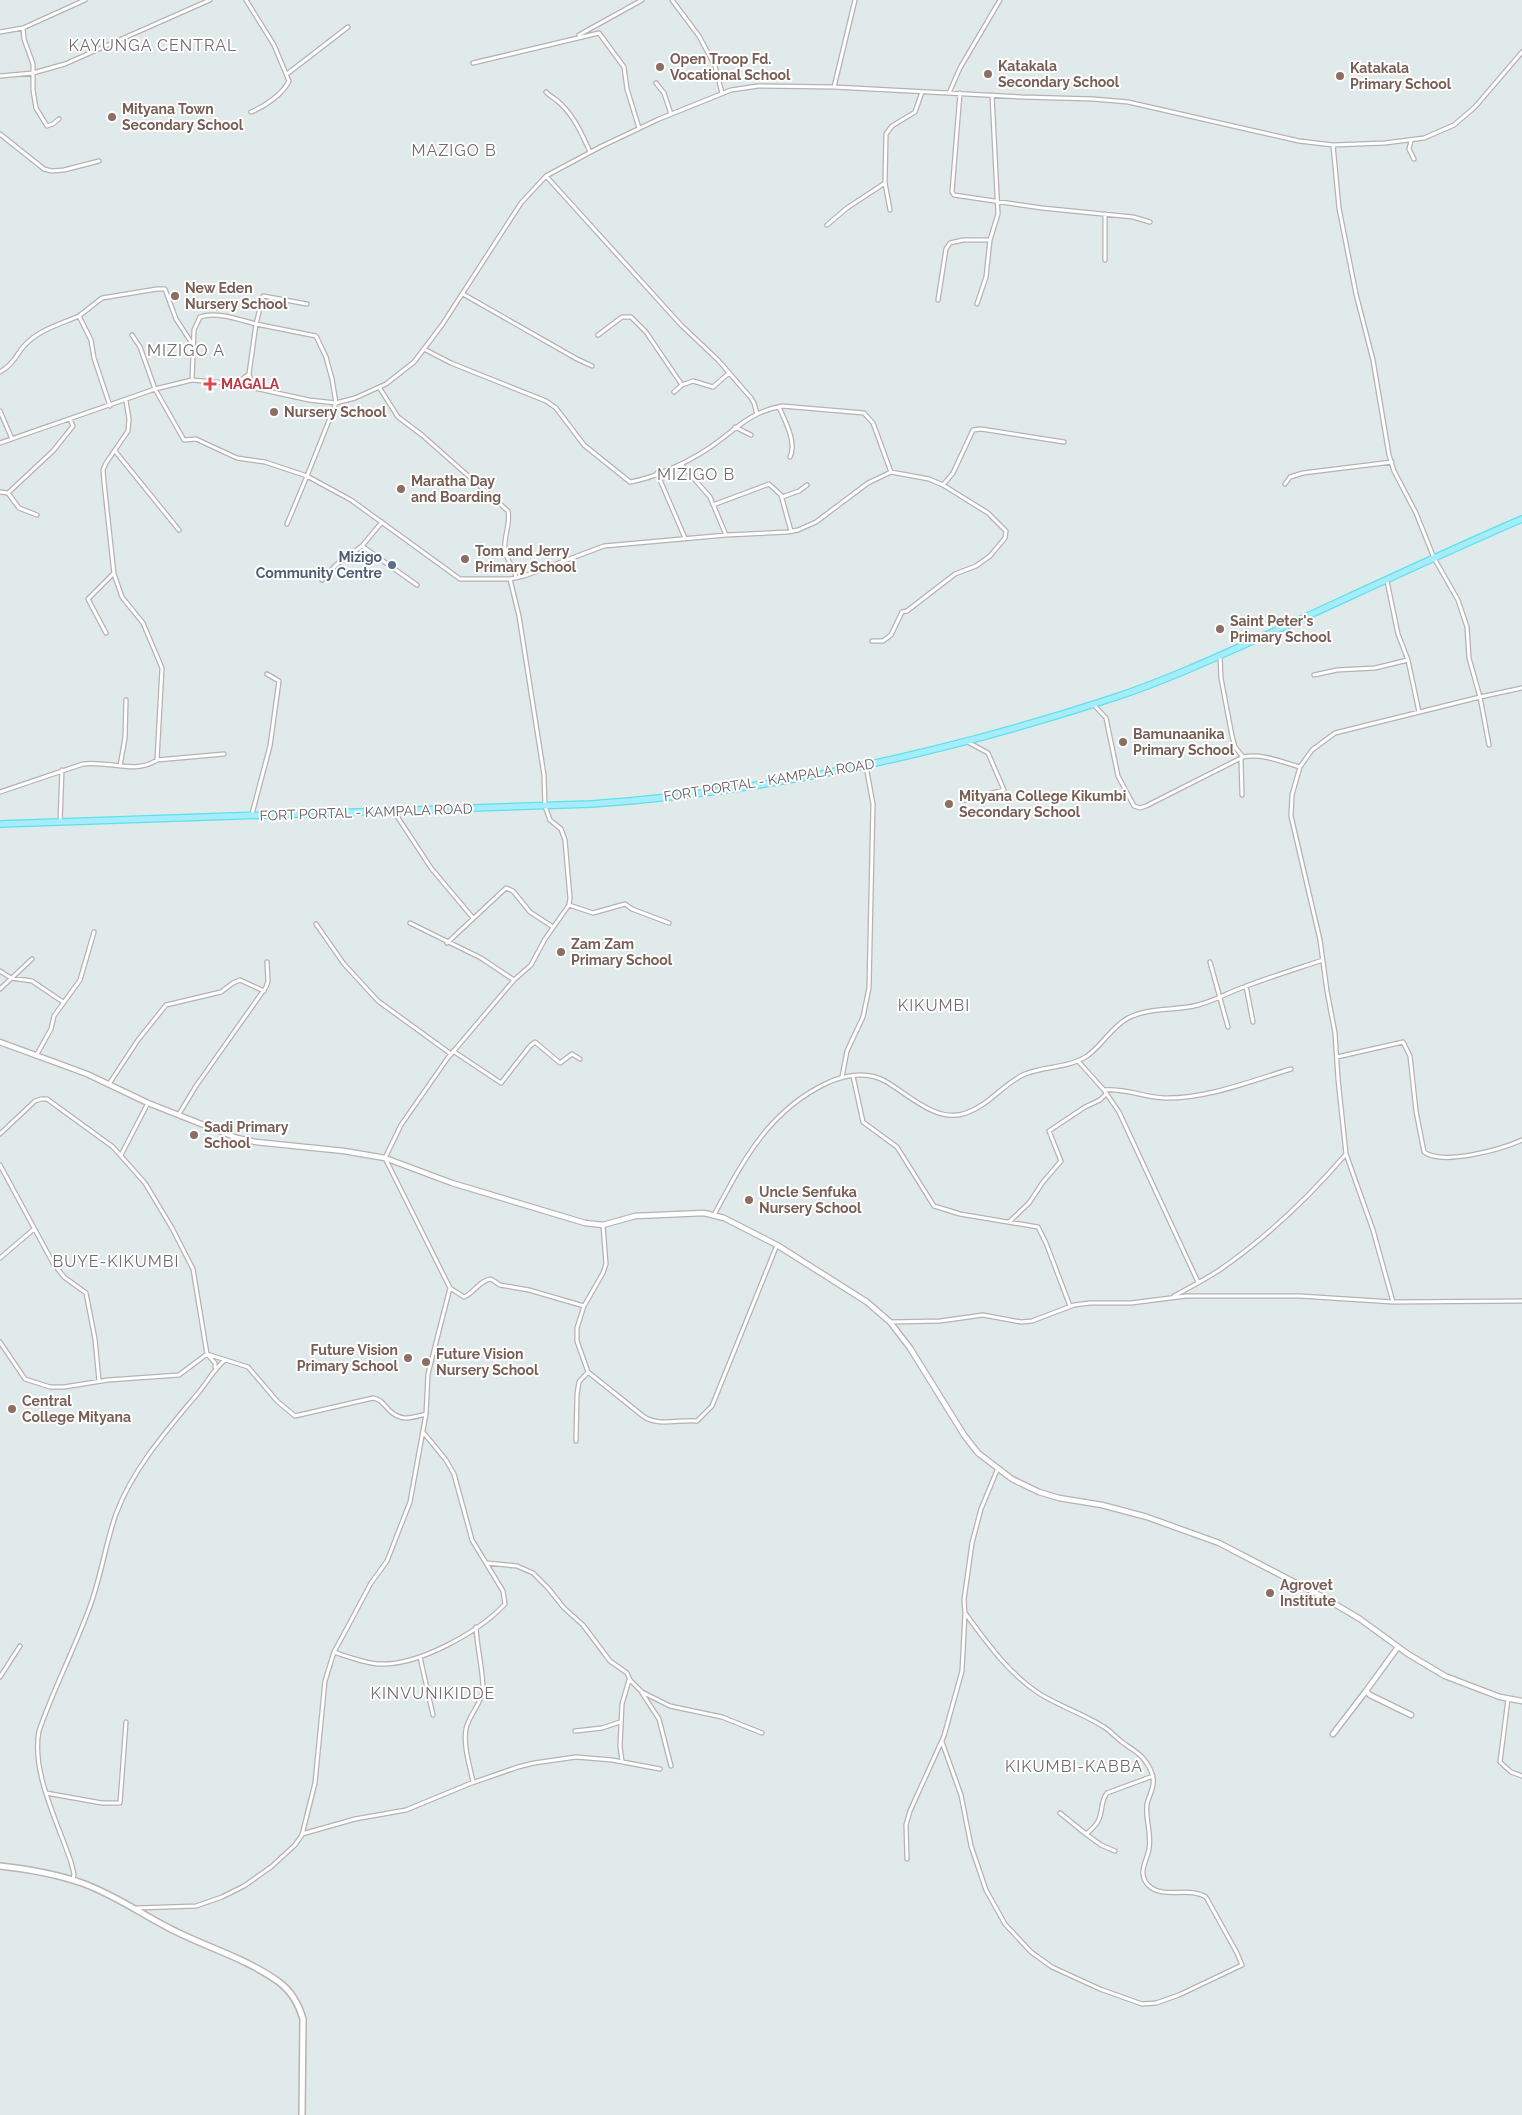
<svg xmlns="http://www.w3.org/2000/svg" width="1522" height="2115" viewBox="0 0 1522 2115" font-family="Raleway,sans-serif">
  <rect width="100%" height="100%" fill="#e0eaeb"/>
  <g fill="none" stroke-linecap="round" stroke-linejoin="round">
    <g stroke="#b8b1b1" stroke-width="5.5">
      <path id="minor" d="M 246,0 L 274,45 L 289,81 C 283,94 264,107 251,112
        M 672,0 L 699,36 L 715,66 L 722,93
        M 0,32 L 23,28
        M 579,35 L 642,0
        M 473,63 L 599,33 L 624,67 L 627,89 L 639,128
        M 287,74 L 348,27
        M 0,76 L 33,73 L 65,64 L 210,0
        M 656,83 L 664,93 L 671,114
        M 834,87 L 855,0
        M 546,92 C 551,97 556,99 561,104 C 575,118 582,134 590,152
        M 949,93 L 960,68 L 1000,0
        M 960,93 L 952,192 L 954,195 L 1042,208 L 1133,217 L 1150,222
        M 59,119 L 53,124 L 47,126 L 36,108 L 33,90 L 33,64 L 24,39 L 23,28 L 85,0
        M 0,134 L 44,169 L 52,171 L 64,170 L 99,161
        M 1411,141 L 1409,149 L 1414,159
        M 1333,145 L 1339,208 L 1356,294 L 1373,360 L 1389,455 L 1394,471 L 1416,513 L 1434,558 L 1458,600 L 1467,627 L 1469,658 L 1480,697 L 1335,733 L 1312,750 L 1300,767 L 1292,795 L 1291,816 L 1320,940 L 1327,991 L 1335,1033 L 1338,1079 L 1346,1154 L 1373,1230 L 1393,1302
        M 546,176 L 681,325 L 718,360 L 751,398 L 754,403 L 757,414
        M 890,210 L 885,183 L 886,134 L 892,126 L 915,112 L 922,92
        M 827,225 L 847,208 L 885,183
        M 1105,260 L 1105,214
        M 463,294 L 577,359 L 592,366
        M 938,300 L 946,249 L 950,243 L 963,240 L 990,240
        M 977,304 L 986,277 L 990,240 L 998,214 L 992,95
        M 132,335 L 140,347 L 155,389 L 184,440 L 196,439 L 237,458 L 265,462 L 307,476 L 287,524
        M 598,335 L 622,317 L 631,317 L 646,332 L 682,385 L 674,392
        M 424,349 L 451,363 L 546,401 L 556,408 L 584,445 L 630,482 C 654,478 686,463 706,450 C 734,432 746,413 782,406 L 864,413 L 873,423 L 891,472
        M 0,372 C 17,362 16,352 29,341 C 42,329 63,323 79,316
        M 192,380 L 194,330 L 200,317 C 216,311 240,320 256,324 L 263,296 L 307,304
        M 236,384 L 249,374
        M 682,385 L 693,381 L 713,387 L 729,373
        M 379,387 L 398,417 L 422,435 L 508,511 C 511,524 503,537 505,551 C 507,561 515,568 516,578
        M 110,406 L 94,358 L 91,340 L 79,316 L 102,298 L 157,289 L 165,289 L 176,319 L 193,345
        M 779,407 C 785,421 797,442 790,457
        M 0,411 L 12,439
        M 735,427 L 751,435
        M 0,443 L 155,389 L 192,380 L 236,384 L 309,400 L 336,403 L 355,398 L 386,384 L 414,362 L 442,325 L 521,203 L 546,176 L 600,147 L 659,119 L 731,90 L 758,86 L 834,87 L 1022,97 L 1093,99 L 1128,102 L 1299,141 L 1333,145 L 1385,143 L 1424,138 L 1454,125 L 1475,107 L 1522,52
        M 115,451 L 179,530
        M 681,464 L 710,497 L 726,535
        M 657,473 L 685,538
        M 1285,484 L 1290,477 L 1303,473 L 1392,462
        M 943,485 L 953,473 L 973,430 L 981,429 L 1064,442
        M 0,492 L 8,493 L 19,508 L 37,515
        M 8,493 L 53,451 L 73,426 L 70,419
        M 782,497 L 799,491 L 807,485
        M 713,505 L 769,484 L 781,495 L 791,531
        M 362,546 L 417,585
        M 510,579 L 524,576 L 604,546 L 726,535 L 788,532 L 798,530 L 816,522 L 868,483 L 891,472 L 929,479 L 943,485 L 988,513 L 1006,531 L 1005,538 L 990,556 L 976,566 L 955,574 L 907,611 L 902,612 L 891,635 L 883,641 L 872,641
        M 322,580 L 336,565 L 362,546 L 382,522
        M 1387,581 L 1398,634 L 1408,660 L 1419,712
        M 106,633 L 88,599 L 113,574
        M 1220,656 L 1221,678 L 1232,736 L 1235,747 L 1243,757
        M 1314,675 L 1337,670 L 1375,668 L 1408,660
        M 1093,704 L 1106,718 L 1118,776 L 1134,806 L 1140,808 L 1146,806 L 1243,757 C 1263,753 1281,762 1300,767
        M 1489,745 L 1480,697 L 1522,688
        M 1241,759 L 1242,795
        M 157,760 L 224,754
        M 120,766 L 125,738 L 126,700
        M 0,792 L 83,764 C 108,760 135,775 157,760 L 162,668 L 143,623 L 122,597 L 114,574 L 104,482 L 103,470 L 106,463 L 128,431 L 129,419 L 126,401
        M 965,800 L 1004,790 L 988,753 L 966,741
        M 393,810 L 431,868 L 473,918
        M 252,814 L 270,746 L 279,681 L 267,674
        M 60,822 L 62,770
        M 569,905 L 593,913 L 625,904 L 632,909 L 669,923
        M 410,923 L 481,958 L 514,980
        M 316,924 L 344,964 L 378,1001 L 451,1054
        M 447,943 L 506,888 L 513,891 L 530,912 L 553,927
        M 1210,962 L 1228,1027
        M 0,971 L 11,978 L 32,981 L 63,1002
        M 1246,986 L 1253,1022
        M 0,989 L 32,959
        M 453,1051 L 501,1083 L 530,1046 L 535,1042 L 560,1063 L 572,1054 L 580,1059
        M 36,1056 L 51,1029 L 54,1016 L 80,980 L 94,932
        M 1337,1057 L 1403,1042 L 1410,1056 L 1416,1111 L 1424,1152 C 1443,1166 1502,1149 1522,1140
        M 1078,1061 L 1104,1090 L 1119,1112 L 1198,1282
        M 853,1076 L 863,1122 L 897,1147 L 934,1206 L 960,1214 L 1038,1227 L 1046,1243 L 1070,1306
        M 842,1077 L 847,1051 L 863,1017 L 869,988 L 873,804 L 866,766
        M 109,1084 L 138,1040 L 166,1005 L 221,992 L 233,983 L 240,980 L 264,991
        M 1104,1090 C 1125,1088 1143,1097 1164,1098 C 1207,1099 1250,1081 1291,1069
        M 179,1114 L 196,1086 L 266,987 L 268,981 L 267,962
        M 0,1134 L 35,1101 L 41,1099 L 47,1099 L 113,1147 L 145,1183 L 172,1228 L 193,1269 L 207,1354 L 215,1363 L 215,1367
        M 121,1155 L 148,1103
        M 0,1165 L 53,1263 L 64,1277 L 86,1293 L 95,1339 L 99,1381
        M 714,1215 C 743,1161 768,1111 827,1083 C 844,1075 867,1071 885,1081 C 908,1094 937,1124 966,1113 C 990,1105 1005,1082 1025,1074 C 1045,1066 1069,1068 1087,1056 C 1102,1046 1111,1027 1128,1018 C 1149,1007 1175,1011 1198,1005 C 1214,1001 1229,992 1244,987 C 1270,977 1296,969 1323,960
        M 1009,1222 L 1029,1203 L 1043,1182 L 1061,1161 L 1049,1131 L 1085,1107 L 1100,1100 L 1106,1094
        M 603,1225 L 606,1264 L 603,1273 L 584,1306 L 577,1328 L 577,1341 L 588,1372 L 643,1416 C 658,1427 679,1419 697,1421 L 712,1406 L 777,1245
        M 0,1258 L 34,1229
        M 450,1288 L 464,1297 C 474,1293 480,1280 491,1279 L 500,1285 L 529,1290 L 584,1306
        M 1174,1296 C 1189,1288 1204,1280 1218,1271 C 1265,1239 1309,1197 1346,1154
        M 890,1322 L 940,1321 L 983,1315 L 1021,1322 L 1032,1321 L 1074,1305 L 1090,1303 L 1131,1303 L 1186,1296 L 1300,1296 L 1393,1302 L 1522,1301
        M 0,1342 L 25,1379 L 50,1387 L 64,1387 L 108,1380 L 179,1375 L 207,1354 L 248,1367 L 277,1401 L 295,1416 L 373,1398 C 382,1400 383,1404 389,1410 C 401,1422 411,1418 426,1414
        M 576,1441 L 577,1394 L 579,1382 L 588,1372
        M 486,1563 L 517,1566 L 533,1573 L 548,1588 L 564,1608 L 583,1625 L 610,1661 L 627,1673 L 630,1680 L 642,1692 L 670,1706 L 722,1717 L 762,1733
        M 334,1652 C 349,1657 364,1663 379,1664 C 418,1666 479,1632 505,1604 L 503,1591 L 472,1540 L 454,1474 L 446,1460 L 423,1432
        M 420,1657 L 433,1715
        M 0,1677 L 20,1646
        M 642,1693 L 659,1719 L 671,1766
        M 1508,1699 L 1500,1762 L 1511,1772 L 1522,1776
        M 575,1731 L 602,1728 L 620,1722
        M 942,1742 L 961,1795 L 971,1846 L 986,1890 L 1005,1924 L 1031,1952 L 1052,1967 L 1100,1989 L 1142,2004 L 1156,2003 L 1179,1995 L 1242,1965 L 1237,1953 L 1206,1897 C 1189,1886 1163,1900 1148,1885 C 1137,1873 1147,1861 1149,1849 C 1152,1834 1145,1819 1147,1804 C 1149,1795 1155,1787 1153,1778 C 1152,1771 1147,1763 1143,1758 C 1137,1751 1128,1747 1122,1742 C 1115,1737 1111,1731 1104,1727 C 1084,1714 1061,1707 1040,1694 C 1009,1674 987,1643 965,1613
        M 622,1761 L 620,1746 L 622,1704 L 629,1680
        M 473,1782 C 470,1766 463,1746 466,1729 C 469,1714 482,1704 483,1689 C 483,1669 477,1648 476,1627
        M 46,1793 L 102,1803 L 120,1803 L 126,1722
        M 1060,1813 L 1086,1834 C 1108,1818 1097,1806 1107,1793 L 1153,1776
        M 302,1834 L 355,1819 L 406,1810 L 469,1784 L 518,1767 L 534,1763 L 576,1757 L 612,1760 L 660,1769
        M 1086,1834 L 1101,1845 L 1115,1851
        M 907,1859 L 906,1825 L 910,1811 L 944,1736 L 962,1671 L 965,1613 L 964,1600 L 972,1543 L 981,1509 L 998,1468
        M 73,1880 L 74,1874 L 71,1862 C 58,1823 31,1772 39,1731 C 53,1690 74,1650 89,1609 C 101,1578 105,1545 116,1514 C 133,1468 168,1429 199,1392 C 208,1381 214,1369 225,1360
        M 137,1908 L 196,1906 L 222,1897 L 244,1886 L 271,1867 L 295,1845 L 302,1835 L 315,1783 L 325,1681 L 334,1652 L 347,1628 L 371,1583 L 387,1561 L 410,1502 L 426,1414 L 428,1374 L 450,1288 L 385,1158 L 401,1125 L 447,1059 L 514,980 L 531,965 L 545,939 L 569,905 L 570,898 L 565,840 L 561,829 L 550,820 L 545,806 L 544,775 L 519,616 L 510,579 L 460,579 L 351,500 L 307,476 L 336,403 L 332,379 L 326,357 L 316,336 L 256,324 L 249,374 L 253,388"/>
    </g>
    <g stroke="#b8b1b1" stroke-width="7">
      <path id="tertiary" d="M 0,1042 L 87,1074 L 148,1103 L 237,1138 L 256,1142 L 344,1151 L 385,1158 L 452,1183 L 585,1223 L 603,1225 L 635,1216 L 704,1213 L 724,1218 L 777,1245 L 867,1302 L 890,1322 L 910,1348 L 964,1435 L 978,1453 L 1012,1479 L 1039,1492 L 1059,1498 L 1102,1505 L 1147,1517 L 1219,1543 L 1323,1597 L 1360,1619 L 1408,1654 L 1445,1676 L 1500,1697 L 1522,1701
        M 1398,1647 L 1366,1691 L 1370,1695 L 1411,1715
        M 1333,1734 L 1366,1691"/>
    </g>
    <g stroke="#bbb2b2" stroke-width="8">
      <path id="secondary" d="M 0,1866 C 27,1869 56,1874 82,1883 C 113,1894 140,1913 169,1928 C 205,1947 246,1958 279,1982 C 291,1991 299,2005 303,2019 L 302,2115"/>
    </g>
    <g stroke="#5ae2ea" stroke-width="8">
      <path id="primary" d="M 0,824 L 591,804 C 770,792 946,753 1116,697 C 1167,680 1217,657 1266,635 C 1352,596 1436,556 1522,519"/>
    </g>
    <use href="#minor" stroke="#fff" stroke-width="3"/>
    <use href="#tertiary" stroke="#fff" stroke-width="4.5"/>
    <use href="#secondary" stroke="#fff" stroke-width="5"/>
    <use href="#primary" stroke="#a6ecfb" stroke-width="5.5"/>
  </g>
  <g fill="#8d6e63" stroke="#fff" stroke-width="2">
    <circle cx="660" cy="67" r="5"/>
    <circle cx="988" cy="74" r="5"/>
    <circle cx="1340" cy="76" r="5"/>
    <circle cx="112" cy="117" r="5"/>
    <circle cx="175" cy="296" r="5"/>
    <circle cx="274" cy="412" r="5"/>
    <circle cx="401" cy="489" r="5"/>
    <circle cx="465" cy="559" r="5"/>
    <circle cx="1220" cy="629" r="5"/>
    <circle cx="1123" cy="742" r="5"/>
    <circle cx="949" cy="804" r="5"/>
    <circle cx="561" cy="952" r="5"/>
    <circle cx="194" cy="1135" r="5"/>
    <circle cx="749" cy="1200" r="5"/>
    <circle cx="408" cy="1358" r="5"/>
    <circle cx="426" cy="1362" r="5"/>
    <circle cx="12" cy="1409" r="5"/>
    <circle cx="1270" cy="1593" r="5"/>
  </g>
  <path fill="#e0444e" stroke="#fff" stroke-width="2" d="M207.5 376.5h5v5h5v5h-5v5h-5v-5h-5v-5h5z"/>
  <circle fill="#5c6f8a" stroke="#fff" stroke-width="2" cx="392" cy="565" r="5"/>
  <g text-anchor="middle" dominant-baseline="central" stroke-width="4" stroke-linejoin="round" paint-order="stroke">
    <g font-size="14" font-weight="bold" fill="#785e54" stroke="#fff" text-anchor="start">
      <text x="670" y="59">Open Troop Fd.<tspan x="670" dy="16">Vocational School</tspan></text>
      <text x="998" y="66">Katakala<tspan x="998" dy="16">Secondary School</tspan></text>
      <text x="1350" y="68">Katakala<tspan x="1350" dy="16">Primary School</tspan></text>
      <text x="122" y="109">Mityana Town<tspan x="122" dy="16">Secondary School</tspan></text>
      <text x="185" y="288">New Eden<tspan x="185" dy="16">Nursery School</tspan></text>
      <text x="284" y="412">Nursery School</text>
      <text x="411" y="481">Maratha Day<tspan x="411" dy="16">and Boarding</tspan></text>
      <text x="475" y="551">Tom and Jerry<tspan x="475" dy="16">Primary School</tspan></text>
      <text x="1230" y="621">Saint Peter's<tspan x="1230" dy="16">Primary School</tspan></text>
      <text x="1133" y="734">Bamunaanika<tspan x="1133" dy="16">Primary School</tspan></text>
      <text x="959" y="796">Mityana College Kikumbi<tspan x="959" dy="16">Secondary School</tspan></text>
      <text x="571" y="944">Zam Zam<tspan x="571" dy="16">Primary School</tspan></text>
      <text x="204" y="1127">Sadi Primary<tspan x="204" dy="16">School</tspan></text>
      <text x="759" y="1192">Uncle Senfuka<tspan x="759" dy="16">Nursery School</tspan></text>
      <text x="398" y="1350" text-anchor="end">Future Vision<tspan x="398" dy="16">Primary School</tspan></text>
      <text x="436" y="1354">Future Vision<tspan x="436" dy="16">Nursery School</tspan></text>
      <text x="22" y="1401">Central<tspan x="22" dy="16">College Mityana</tspan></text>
      <text x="1280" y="1585">Agrovet<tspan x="1280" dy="16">Institute</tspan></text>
    </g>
    <g font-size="14" font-weight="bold" fill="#be3a42" stroke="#fff" text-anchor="start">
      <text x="221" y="384">MAGALA</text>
    </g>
    <g font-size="14" font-weight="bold" fill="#4e5e75" stroke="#fff" text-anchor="end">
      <text x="382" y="557">Mizigo<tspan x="382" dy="16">Community Centre</tspan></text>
    </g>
    <g font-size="14" fill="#61595a" stroke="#fff">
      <text transform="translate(769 780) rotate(-9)">FORT PORTAL - KAMPALA ROAD</text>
      <text transform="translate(366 812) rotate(-2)">FORT PORTAL - KAMPALA ROAD</text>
    </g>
    <g font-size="16" letter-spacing="1" fill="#736a6b" stroke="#fff">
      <text x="153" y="45">KAYUNGA CENTRAL</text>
      <text x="454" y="150">MAZIGO B</text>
      <text x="186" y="350">MIZIGO A</text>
      <text x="696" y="474">MIZIGO B</text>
      <text x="934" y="1005">KIKUMBI</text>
      <text x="116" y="1261">BUYE-KIKUMBI</text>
      <text x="433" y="1693">KINVUNIKIDDE</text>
      <text x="1074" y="1766">KIKUMBI-KABBA</text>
    </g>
  </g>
</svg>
